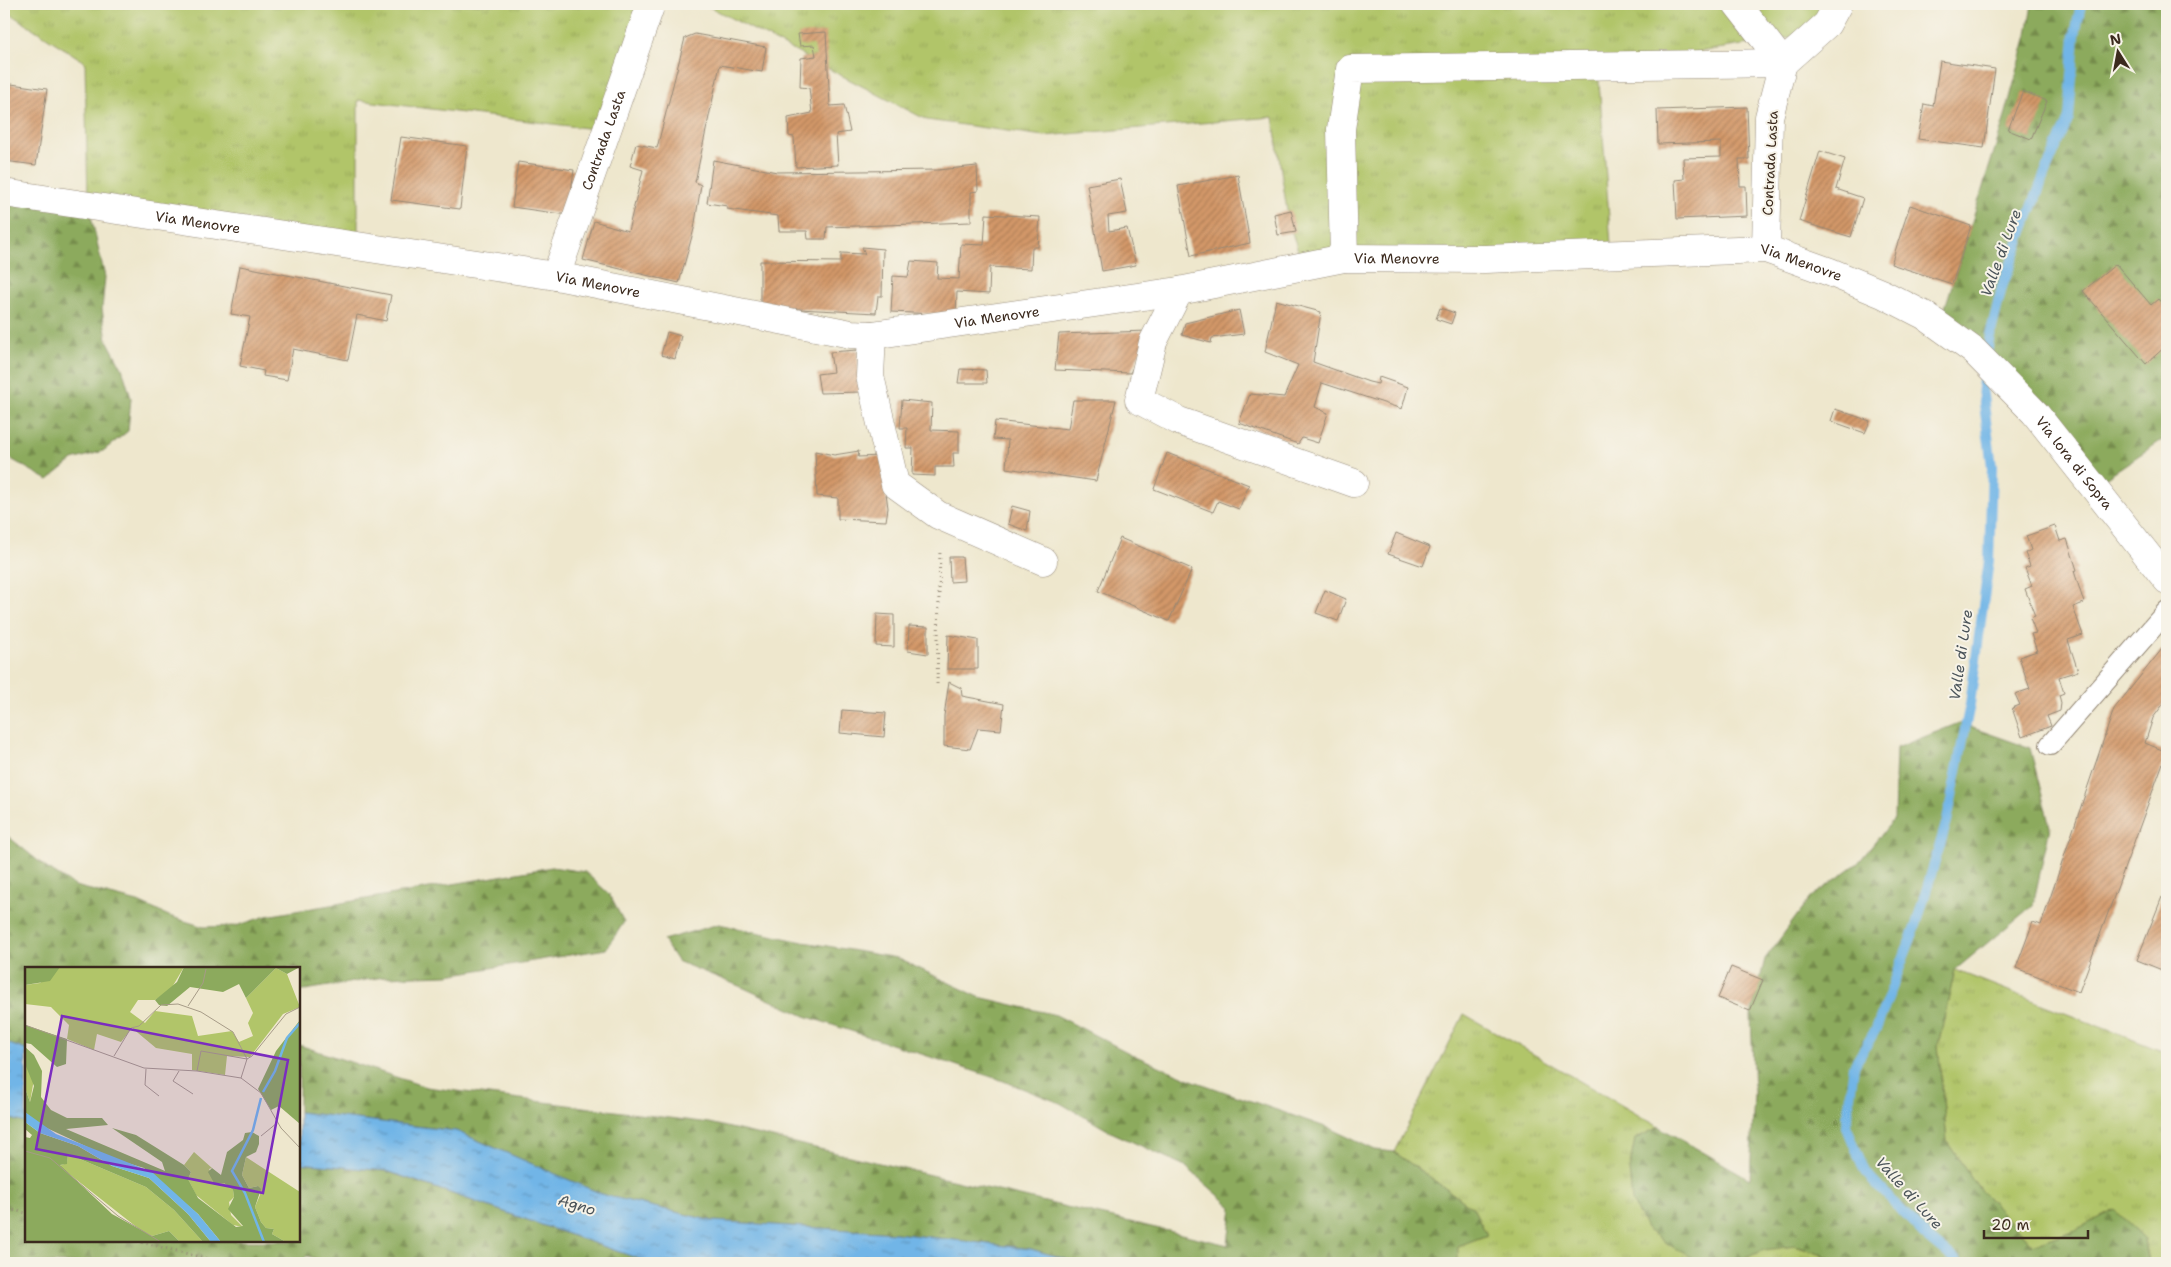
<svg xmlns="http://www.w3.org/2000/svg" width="2171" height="1267" viewBox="0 0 2171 1267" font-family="'Shantell Sans',sans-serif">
  <defs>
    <pattern id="grass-tufts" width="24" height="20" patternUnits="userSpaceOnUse" patternTransform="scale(1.25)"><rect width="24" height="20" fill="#b1c569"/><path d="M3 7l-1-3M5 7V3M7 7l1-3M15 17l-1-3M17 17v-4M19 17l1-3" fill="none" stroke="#99a95b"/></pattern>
    <pattern id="forest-firs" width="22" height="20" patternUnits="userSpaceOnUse" patternTransform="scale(1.25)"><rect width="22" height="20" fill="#8caa5d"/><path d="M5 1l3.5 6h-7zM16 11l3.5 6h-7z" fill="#748b4c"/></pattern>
    <pattern id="water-ripples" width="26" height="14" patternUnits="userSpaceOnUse" patternTransform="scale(1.25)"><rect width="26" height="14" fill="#71b5e7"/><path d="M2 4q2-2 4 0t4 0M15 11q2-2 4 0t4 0" fill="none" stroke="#5e93bb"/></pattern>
    <pattern id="building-hatch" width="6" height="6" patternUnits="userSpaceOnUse" patternTransform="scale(1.25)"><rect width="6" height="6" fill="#d39869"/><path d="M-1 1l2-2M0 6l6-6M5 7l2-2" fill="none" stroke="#ac7c56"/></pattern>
  </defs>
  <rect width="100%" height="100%" fill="#f7f3e8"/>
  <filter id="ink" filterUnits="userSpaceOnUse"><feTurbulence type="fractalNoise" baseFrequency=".02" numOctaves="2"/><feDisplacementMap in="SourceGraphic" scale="10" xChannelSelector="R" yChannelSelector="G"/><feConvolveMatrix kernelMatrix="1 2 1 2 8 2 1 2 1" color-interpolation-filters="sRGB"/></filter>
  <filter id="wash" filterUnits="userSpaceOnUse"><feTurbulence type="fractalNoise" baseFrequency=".0096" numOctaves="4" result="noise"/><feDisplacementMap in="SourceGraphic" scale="20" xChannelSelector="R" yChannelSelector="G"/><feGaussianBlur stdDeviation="1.12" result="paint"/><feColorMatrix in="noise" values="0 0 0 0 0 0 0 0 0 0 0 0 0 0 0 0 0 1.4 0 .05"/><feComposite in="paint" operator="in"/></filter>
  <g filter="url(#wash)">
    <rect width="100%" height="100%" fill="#eee7cd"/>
    <path fill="url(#grass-tufts)" stroke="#767844" d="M 4,4 L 658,4 L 594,129 L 358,100 L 358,252 L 88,203 L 85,62 L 4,10 Z
      M 704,4 L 1827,4 L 1812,34 L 1598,68 L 1611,245 L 1303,265 L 1289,224 L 1273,117 L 1044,136 L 927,120 Z
      M 1955,970 L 2167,1053 L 2167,1263 L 2149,1263 L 2145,1239 L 2115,1211 L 2075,1230 L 2032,1245 L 1980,1190 L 1947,1142 L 1938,1045 Z
      M 1464,1014 L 1659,1127 L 1635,1139 L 1646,1229 L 1701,1263 L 1458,1263 L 1457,1246 L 1487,1235 L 1473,1208 L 1394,1152 Z
      M 1795,1246 L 1829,1257 L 1839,1263 L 1723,1263 L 1734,1263 L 1764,1249 Z"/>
    <path fill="url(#forest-firs)" stroke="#646a3e" d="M 2032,4 L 2167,4 L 2167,442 L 2162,440 L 2093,486 L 1942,317 L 2004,120 L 2027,35 Z
      M 4,191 L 88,203 L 105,277 L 102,309 L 107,340 L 122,368 L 131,398 L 128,431 L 103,451 L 73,460 L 48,480 L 4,455 Z
      M 1959,723 L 2030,748 L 2050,827 L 2033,905 L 1955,970 L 1938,1045 L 1947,1142 L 1980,1190 L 2032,1245 L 2075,1230 L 2115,1210 L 2145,1239 L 2149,1263 L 1839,1263 L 1829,1257 L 1795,1246 L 1764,1250 L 1734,1263 L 1701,1263 L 1673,1247 L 1646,1229 L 1632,1201 L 1629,1170 L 1635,1139 L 1659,1127 L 1750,1179 L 1754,1093 L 1751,1015 L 1765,959 L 1810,898 L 1858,863 L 1894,819 L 1896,748 Z
      M 4,833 L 48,869 L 75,886 L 138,902 L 169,916 L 204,927 L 236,926 L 266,916 L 552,867 L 585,872 L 609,894 L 624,922 L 606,949 L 448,975 L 384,977 L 299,991 L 299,968 L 26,968 L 26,1050 L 4,1042 Z
      M 719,924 L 798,941 L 897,958 L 979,997 L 1056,1015 L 1131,1054 L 1194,1081 L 1331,1129 L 1375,1150 L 1394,1152 L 1473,1208 L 1487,1235 L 1458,1246 L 1458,1263 L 1079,1263 L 1031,1249 L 895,1233 L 713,1221 L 604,1195 L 456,1131 L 299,1112 L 299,1045 L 426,1087 L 709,1123 L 1228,1245 L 1232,1207 L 1185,1166 L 1113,1133 L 1060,1103 L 1001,1080 L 805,1016 L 744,988 L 677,961 L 663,940 Z
      M 4,1117 L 26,1123 L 26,1241 L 299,1241 L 299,1163 L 386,1171 L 651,1263 L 331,1263 L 307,1256 L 300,1263 L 4,1263 Z"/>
    <path fill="url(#water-ripples)" stroke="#567082" d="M 4,1042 L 26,1050 L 26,1123 L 4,1117 Z
      M 299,1112 L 456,1131 L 604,1195 L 713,1221 L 895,1233 L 1031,1249 L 1079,1263 L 651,1263 L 387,1171 L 299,1163 Z"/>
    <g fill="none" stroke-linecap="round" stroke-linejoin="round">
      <path stroke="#71b5e7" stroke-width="10" d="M 1959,1263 L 1925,1235 L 1865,1172 L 1846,1125 L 1854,1066 L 1876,1029 L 1916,925 L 1947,821 L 1970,704 L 1989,560 L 1992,467 L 1982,388 L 1989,340 L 2002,287 L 2045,173 L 2069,118 L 2075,35 L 2081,4"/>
    </g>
    <g id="blocks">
      <path fill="url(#building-hatch)" d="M 826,32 L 830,106 L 844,105 L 850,132 L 836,134 L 838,165 L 796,167 L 794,137 L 789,136 L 788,118 L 812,113 L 809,88 L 800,87 L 801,58 L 816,56 L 814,45 L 800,46 L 798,34 Z
        M 695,34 L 766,47 L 762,72 L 720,65 L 695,182 L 701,185 L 694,229 L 679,283 L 583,260 L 594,221 L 628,231 L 643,170 L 630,166 L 636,144 L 657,148 L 685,38 Z
        M 1940,61 L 1995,69 L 1984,148 L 1918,139 L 1924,104 L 1933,106 Z
        M 4,83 L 47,89 L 36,165 L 4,161 Z
        M 2023,91 L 2047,101 L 2031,139 L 2008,130 Z
        M 1747,107 L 1749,159 L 1739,159 L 1740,186 L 1746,186 L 1747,216 L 1677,219 L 1675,180 L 1684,179 L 1683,158 L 1721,157 L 1721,142 L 1658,144 L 1657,110 Z
        M 401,137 L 467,146 L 460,209 L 391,200 Z
        M 1820,151 L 1845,159 L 1836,189 L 1863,198 L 1851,237 L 1799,221 Z
        M 713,160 L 777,172 L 938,170 L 977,166 L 978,191 L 971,192 L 971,222 L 827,227 L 826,239 L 808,239 L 807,231 L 779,231 L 778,216 L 727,209 L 727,206 L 707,203 Z
        M 518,162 L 574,170 L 568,215 L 512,207 Z
        M 1238,175 L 1250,243 L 1191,256 L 1178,186 Z
        M 1120,179 L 1127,213 L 1108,216 L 1109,231 L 1127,228 L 1136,265 L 1102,271 L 1087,185 Z
        M 1910,205 L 1971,226 L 1952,284 L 1891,264 Z
        M 1291,210 L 1296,232 L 1278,235 L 1274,214 Z
        M 986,214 L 1040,217 L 1038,247 L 1032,247 L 1031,269 L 990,267 L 989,294 L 957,292 L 956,315 L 891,312 L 893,276 L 908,277 L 911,261 L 938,263 L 937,278 L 959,279 L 961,244 L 984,245 Z
        M 862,247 L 883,249 L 882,296 L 878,296 L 876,313 L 760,307 L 760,261 L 841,262 L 841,253 L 865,254 Z
        M 2116,264 L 2151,305 L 2158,299 L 2167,309 L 2167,345 L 2146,364 L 2083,291 Z
        M 240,266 L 391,295 L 386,321 L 357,315 L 348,360 L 293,349 L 287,380 L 263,376 L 264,371 L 240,366 L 250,317 L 231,314 Z
        M 1276,300 L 1321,312 L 1313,362 L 1369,382 L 1378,384 L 1379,377 L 1408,387 L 1402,409 L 1322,383 L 1315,407 L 1328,413 L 1318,443 L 1302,438 L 1298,444 L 1239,423 L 1250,394 L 1284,397 L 1298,365 L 1265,352 Z
        M 1440,308 L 1455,313 L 1451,324 L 1436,319 Z
        M 1239,310 L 1244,334 L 1212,338 L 1211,343 L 1182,335 L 1185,323 Z
        M 1148,331 L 1146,340 L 1130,373 L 1055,370 L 1059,334 Z
        M 667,332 L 681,336 L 675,359 L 661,355 Z
        M 857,350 L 861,392 L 820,393 L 817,374 L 833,372 L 830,352 Z
        M 960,369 L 986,370 L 987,383 L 958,383 Z
        M 902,400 L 932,403 L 931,430 L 959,431 L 959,453 L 953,453 L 954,467 L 935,467 L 935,476 L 912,475 L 913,448 L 906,448 L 907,428 L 900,428 Z
        M 1073,400 L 1116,400 L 1096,481 L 1006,468 L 1008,440 L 993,439 L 995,421 L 1068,429 Z
        M 1835,409 L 1870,421 L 1865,433 L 1831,421 Z
        M 815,451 L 834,455 L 859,451 L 858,457 L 881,456 L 888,508 L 886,521 L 838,519 L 838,498 L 817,496 Z
        M 1167,453 L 1249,485 L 1239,509 L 1218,501 L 1213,512 L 1154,489 Z
        M 1012,506 L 1030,511 L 1027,531 L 1008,524 Z
        M 2055,526 L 2060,541 L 2067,539 L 2077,570 L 2074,571 L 2084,603 L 2073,607 L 2083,635 L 2068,640 L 2078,671 L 2059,677 L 2064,693 L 2059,695 L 2061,703 L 2060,711 L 2047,716 L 2051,726 L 2022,737 L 2012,708 L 2020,705 L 2015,694 L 2030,689 L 2019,657 L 2037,651 L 2031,634 L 2036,633 L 2030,618 L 2035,616 L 2025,589 L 2032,586 L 2025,568 L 2030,566 L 2025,553 L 2031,550 L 2026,536 Z
        M 1396,533 L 1430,547 L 1423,566 L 1388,554 Z
        M 1120,538 L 1192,569 L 1169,621 L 1098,591 Z
        M 949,557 L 962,557 L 964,581 L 950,582 Z
        M 1325,590 L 1346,599 L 1338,621 L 1316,613 Z
        M 877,614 L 894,615 L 894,647 L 876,646 Z
        M 909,626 L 928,627 L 928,654 L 908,651 Z
        M 948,635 L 978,640 L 978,669 L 947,669 Z
        M 2166,644 L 2167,699 L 2153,718 L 2145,743 L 2167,752 L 2079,992 L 2016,968 L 2033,922 L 2041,925 L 2114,709 Z
        M 949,682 L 961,688 L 962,696 L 1004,704 L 1001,730 L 978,728 L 970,749 L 944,746 L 944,716 Z
        M 842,710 L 886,713 L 884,737 L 840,733 Z
        M 2162,897 L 2167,899 L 2167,972 L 2137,960 Z
        M 1731,967 L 1763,980 L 1750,1011 L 1718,998 Z"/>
    </g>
  </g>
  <g filter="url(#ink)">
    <use href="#blocks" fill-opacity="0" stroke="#948876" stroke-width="1"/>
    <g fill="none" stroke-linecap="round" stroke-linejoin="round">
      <g stroke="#948876" stroke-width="22">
        <path id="service" d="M 2050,745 L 2167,611"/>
      </g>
      <g stroke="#948876" stroke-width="29">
        <g id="minor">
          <path d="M 1737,4 L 1783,63 L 1769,117 L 1766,249"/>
          <path d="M 1344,258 L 1341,129 L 1350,69 L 1783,63 L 1827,24 L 1838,4"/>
          <path id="s1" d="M 556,276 L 651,4"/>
          <path d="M 1179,291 L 1153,342 L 1139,400 L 1179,421 L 1354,483"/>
          <path d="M 872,335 L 870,376 L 895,484 L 938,515 L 1043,561"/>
        </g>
      </g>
      <g stroke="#948876" stroke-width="29">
        <g id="tertiary">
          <path id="s2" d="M 4,193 L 556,276 L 851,334 L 872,335 L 1179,291 L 1344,258 L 1485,259 L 1766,249 L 1830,272 L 1883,294 L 1924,315 L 1974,351 L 2035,413 L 2167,580"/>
        </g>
      </g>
      <path stroke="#948876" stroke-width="3" stroke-dasharray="1 4" stroke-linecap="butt" d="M 937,684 L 940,550
        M 4,1208 L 26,1213
        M 137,1241 L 224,1263"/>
      <use href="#service" stroke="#fff" stroke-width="20"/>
      <use href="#minor" stroke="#fff" stroke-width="28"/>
      <use href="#tertiary" stroke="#fff" stroke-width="28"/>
    </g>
  </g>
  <g text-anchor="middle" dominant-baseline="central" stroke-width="4" stroke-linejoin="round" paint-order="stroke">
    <g font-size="14" fill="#3b2a1e" stroke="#f7f3e8">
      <text stroke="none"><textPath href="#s1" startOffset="144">Contrada Lasta</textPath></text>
      <text transform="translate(1770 163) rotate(-87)">Contrada Lasta</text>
      <text stroke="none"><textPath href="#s2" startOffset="196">Via Menovre</textPath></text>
      <text stroke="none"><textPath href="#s2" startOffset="1411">Via Menovre</textPath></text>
      <text stroke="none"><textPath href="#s2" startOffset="1818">Via Menovre</textPath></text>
      <text stroke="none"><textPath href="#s2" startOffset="601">Via Menovre</textPath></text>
      <text stroke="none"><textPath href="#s2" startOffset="1006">Via Menovre</textPath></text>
      <text stroke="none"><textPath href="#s2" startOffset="2164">Via lora di Sopra</textPath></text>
    </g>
    <g font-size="15" font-style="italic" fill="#4b545a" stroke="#f7f3e8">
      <text transform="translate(2001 253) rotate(-70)">Valle di Lure</text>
      <text transform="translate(1961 655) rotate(-82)">Valle di Lure</text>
      <text transform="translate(1909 1193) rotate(48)">Valle di Lure</text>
      <text transform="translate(577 1205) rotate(17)">Agno</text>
    </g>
  </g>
  <g transform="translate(25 967)">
    <rect width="275" height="275" fill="#eee7cd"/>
    <path d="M 35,0 L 159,0 L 146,22 L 130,33 L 113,33 L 105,45 L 120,56 L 130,44 L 167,49 L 173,69 L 207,64 L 214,75 L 228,69 L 223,56 L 228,46 L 221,31 L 251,1 L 262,7 L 275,40 L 258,47 L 225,90 L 202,89 L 200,108 L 167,103 L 167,87 L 131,81 L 107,61 L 96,75 L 72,67 L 69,83 L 42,72 L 44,58 L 26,40 L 0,37 L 0,18 L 15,16 ZM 0,97 L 9,112 L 5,135 L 0,121 ZM 169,185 L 187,201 L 184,202 L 192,216 L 199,216 L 208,223 L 209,230 L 204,235 L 206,248 L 218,260 L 208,258 L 171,228 L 163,212 L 166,205 L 159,198 ZM 43,187 L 121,220 L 149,243 L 178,275 L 155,275 L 144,264 L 127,269 L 114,262 L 34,199 L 42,196 ZM 221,190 L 275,225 L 275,275 L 261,275 L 247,267 L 249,262 L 241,261 L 236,255 L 230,240 L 235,228 L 233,219 L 224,221 L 217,208 Z" fill="#b1c569"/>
    <path d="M 0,0 L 35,0 L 25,14 L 0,18 ZM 159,0 L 273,0 L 273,1 L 262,7 L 251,1 L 221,31 L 214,17 L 198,25 L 165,20 L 142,39 L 134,38 L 130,33 L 152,15 ZM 275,53 L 275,157 L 254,139 L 246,143 L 233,122 L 251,84 ZM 0,58 L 42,72 L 41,97 L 32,100 L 6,77 L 0,76 ZM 0,80 L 9,88 L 17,104 L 16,130 L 26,143 L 42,151 L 77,151 L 83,158 L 41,162 L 140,204 L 137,195 L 87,161 L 111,168 L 159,198 L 166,205 L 163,212 L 173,231 L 211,260 L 218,259 L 203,242 L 209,230 L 208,223 L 199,216 L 189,216 L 183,205 L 187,201 L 196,208 L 202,185 L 218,173 L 220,166 L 227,165 L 234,169 L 234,177 L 231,185 L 221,190 L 217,208 L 224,221 L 233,219 L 236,222 L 230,240 L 236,255 L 241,261 L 249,262 L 247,267 L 261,275 L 196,275 L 173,247 L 119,201 L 86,191 L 11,156 L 0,145 L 0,121 L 5,135 L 9,119 L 0,97 ZM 0,155 L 15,166 L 53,179 L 87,199 L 124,211 L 163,247 L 186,275 L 178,275 L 149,243 L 121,220 L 43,187 L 42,197 L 35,198 L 87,247 L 127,269 L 144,264 L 155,275 L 0,275 L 0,170 L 5,171 L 7,168 L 0,162 Z" fill="#8caa5d"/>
    <path d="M 0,145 L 31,167 L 127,205 L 173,247 L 196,275 L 186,275 L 163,247 L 124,211 L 87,199 L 53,179 L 15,166 L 0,155 Z" fill="#71b5e7"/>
    <path fill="none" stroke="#71b5e7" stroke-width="2.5" d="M 238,125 L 250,104 L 262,71 L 275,56M 236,131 L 228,163 L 207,204 L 220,226 L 239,275"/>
    <path fill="none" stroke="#a69b87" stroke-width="1" d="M 163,39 L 178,16 L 181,2M 0,58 L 119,101 L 172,104 L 216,111 L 236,126 L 256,161 L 275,181M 89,89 L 106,61 L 114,59 L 136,38 L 153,37 L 176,45 L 208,65 L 222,92 L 216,111M 121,102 L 120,118 L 134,129M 154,104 L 148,114 L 168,127M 172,104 L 176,84 L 222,92 L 227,89 L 261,47 L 275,40M 236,169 L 252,156M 0,184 L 25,191 L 93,249 L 136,275"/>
    <path fill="#7b2cbf" fill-opacity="0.15" stroke="#7b2cbf" stroke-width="2.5" d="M 37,49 L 263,93 L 238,226 L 11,182 Z"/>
    <rect width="275" height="275" fill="none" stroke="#3b2a1e" stroke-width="2.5"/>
  </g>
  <rect width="2171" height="1267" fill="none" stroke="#f7f3e8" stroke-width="20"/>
  <g transform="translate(2118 52) rotate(349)" stroke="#f7f3e8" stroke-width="4" paint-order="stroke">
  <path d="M0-4L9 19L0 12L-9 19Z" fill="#3b2a1e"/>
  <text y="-8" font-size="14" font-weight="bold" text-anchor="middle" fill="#3b2a1e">N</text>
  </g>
  <path d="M1984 1230v8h104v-8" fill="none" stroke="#3b2a1e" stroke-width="2.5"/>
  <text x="1991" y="1230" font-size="15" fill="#3b2a1e" stroke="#f7f3e8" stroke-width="4" paint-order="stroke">20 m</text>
</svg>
